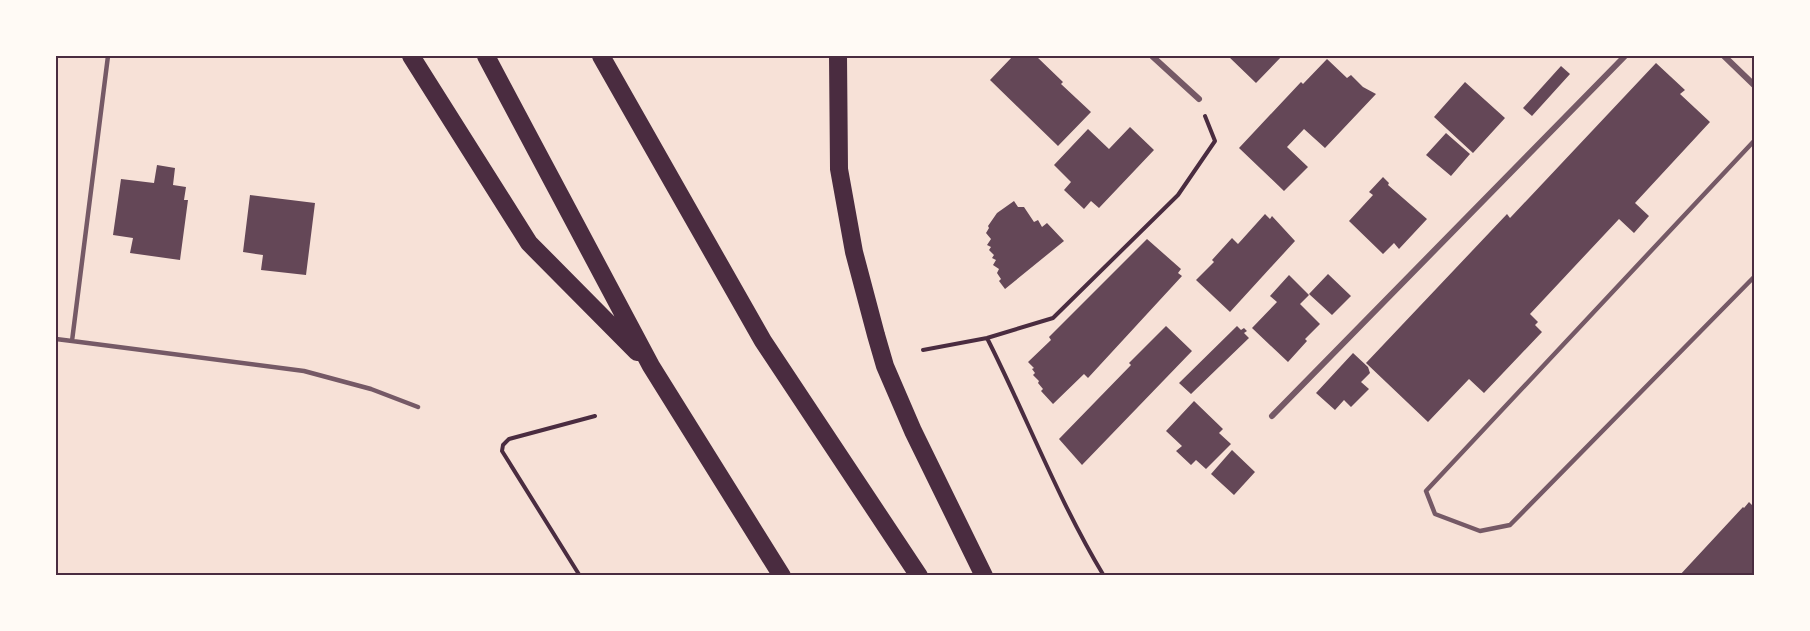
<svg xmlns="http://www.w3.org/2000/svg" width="1810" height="631" viewBox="0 0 1810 631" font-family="Ubuntu,sans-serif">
  <rect width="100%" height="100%" fill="#f7e1d7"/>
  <path fill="#644757" d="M 1013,56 L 1036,56 L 1063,82 L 1061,84 L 1091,112 L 1058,146 L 990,80 Z
    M 1228,56 L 1282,56 L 1256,83 Z
    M 1327,59 L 1347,78 L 1351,75 L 1363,87 L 1376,94 L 1325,148 L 1304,129 L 1287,147 L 1308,167 L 1284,191 L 1239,148 L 1301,82 L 1303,84 Z
    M 1656,63 L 1685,90 L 1680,94 L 1710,122 L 1635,203 L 1649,216 L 1634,233 L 1619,219 L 1530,314 L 1538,322 L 1535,325 L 1542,332 L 1484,393 L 1469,379 L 1428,422 L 1366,363 L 1507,214 L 1510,218 Z
    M 1561,66 L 1570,74 L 1532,116 L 1523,108 Z
    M 1465,82 L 1505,118 L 1473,153 L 1434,117 Z
    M 1130,127 L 1154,150 L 1099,208 L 1091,201 L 1084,209 L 1064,190 L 1071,182 L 1054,165 L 1088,129 L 1109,149 Z
    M 1446,133 L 1470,154 L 1451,176 L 1426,155 Z
    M 157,165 L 175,168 L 173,185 L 186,187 L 184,200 L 188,200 L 180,260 L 130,253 L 133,238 L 113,235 L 121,179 L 154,183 Z
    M 1383,177 L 1389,183 L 1388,185 L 1427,219 L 1399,249 L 1394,243 L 1383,254 L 1349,221 L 1373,195 L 1369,192 Z
    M 250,195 L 315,203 L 306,275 L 261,270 L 263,255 L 243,252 Z
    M 1014,201 L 1018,207 L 1024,207 L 1034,222 L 1038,220 L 1042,227 L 1047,223 L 1064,241 L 1005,289 L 999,281 L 1001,279 L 997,273 L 999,269 L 993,265 L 996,260 L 992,258 L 994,255 L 989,250 L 991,247 L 987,245 L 991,239 L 986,233 L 989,228 L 988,226 L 997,213 Z
    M 1265,214 L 1270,219 L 1272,216 L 1295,241 L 1230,312 L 1196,280 L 1214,262 L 1212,260 L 1232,238 L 1238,244 Z
    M 1147,239 L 1181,269 L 1178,273 L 1182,276 L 1088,378 L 1084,374 L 1053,404 L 1041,391 L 1043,389 L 1038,383 L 1039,381 L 1033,375 L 1035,373 L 1032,369 L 1034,368 L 1028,362 L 1051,340 L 1049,337 Z
    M 1328,274 L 1351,296 L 1332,315 L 1309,294 Z
    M 1289,275 L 1309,295 L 1300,304 L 1320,324 L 1305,339 L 1307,341 L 1288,362 L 1252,328 L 1277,302 L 1270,296 Z
    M 1166,326 L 1192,351 L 1082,465 L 1059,439 L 1131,365 L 1129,363 Z
    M 1237,326 L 1241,330 L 1244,328 L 1247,331 L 1244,333 L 1249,338 L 1191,394 L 1179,383 Z
    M 1353,353 L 1368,367 L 1370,373 L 1361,382 L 1369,389 L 1351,407 L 1344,400 L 1335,410 L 1316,393 Z
    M 1194,401 L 1223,429 L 1219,433 L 1231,444 L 1206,469 L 1196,460 L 1191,465 L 1176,451 L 1182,446 L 1166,431 Z
    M 1232,450 L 1255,472 L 1234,495 L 1211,474 Z
    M 1749,502 L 1754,507 L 1754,576 L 1679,576 L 1743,507 L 1744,508 Z"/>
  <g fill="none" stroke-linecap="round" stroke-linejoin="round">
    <path stroke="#4a2c40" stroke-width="4" d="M 987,338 C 1027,417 1058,500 1104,576
      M 923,350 L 987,338 L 1053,318 L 1178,195 L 1215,141 L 1205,116
      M 580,576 L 502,451 L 503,445 L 509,439 L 595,416"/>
    <path stroke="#755966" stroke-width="4.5" d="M 1754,141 L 1426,491 L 1435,514 L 1480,531 L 1510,525 L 1754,277
      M 56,339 L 72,341 L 108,56
      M 72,341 L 304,371 L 371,389 L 418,407"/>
    <path stroke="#755966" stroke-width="6" d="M 1152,56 L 1199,99
      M 1724,56 L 1754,85
      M 1272,416 L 1625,56"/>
    <path stroke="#4a2c40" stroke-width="18" d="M 411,56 L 529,243 L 637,352
      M 486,56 L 651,366 L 782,576
      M 601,56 L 763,341 L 919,576
      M 838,56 L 839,169 L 854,252 L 876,335 L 885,366 L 913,431 L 984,576"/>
  </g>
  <rect width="1810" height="631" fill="none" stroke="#fffaf5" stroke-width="114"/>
  <rect x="57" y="57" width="1696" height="517" fill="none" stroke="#4a2c40" stroke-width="2"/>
</svg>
